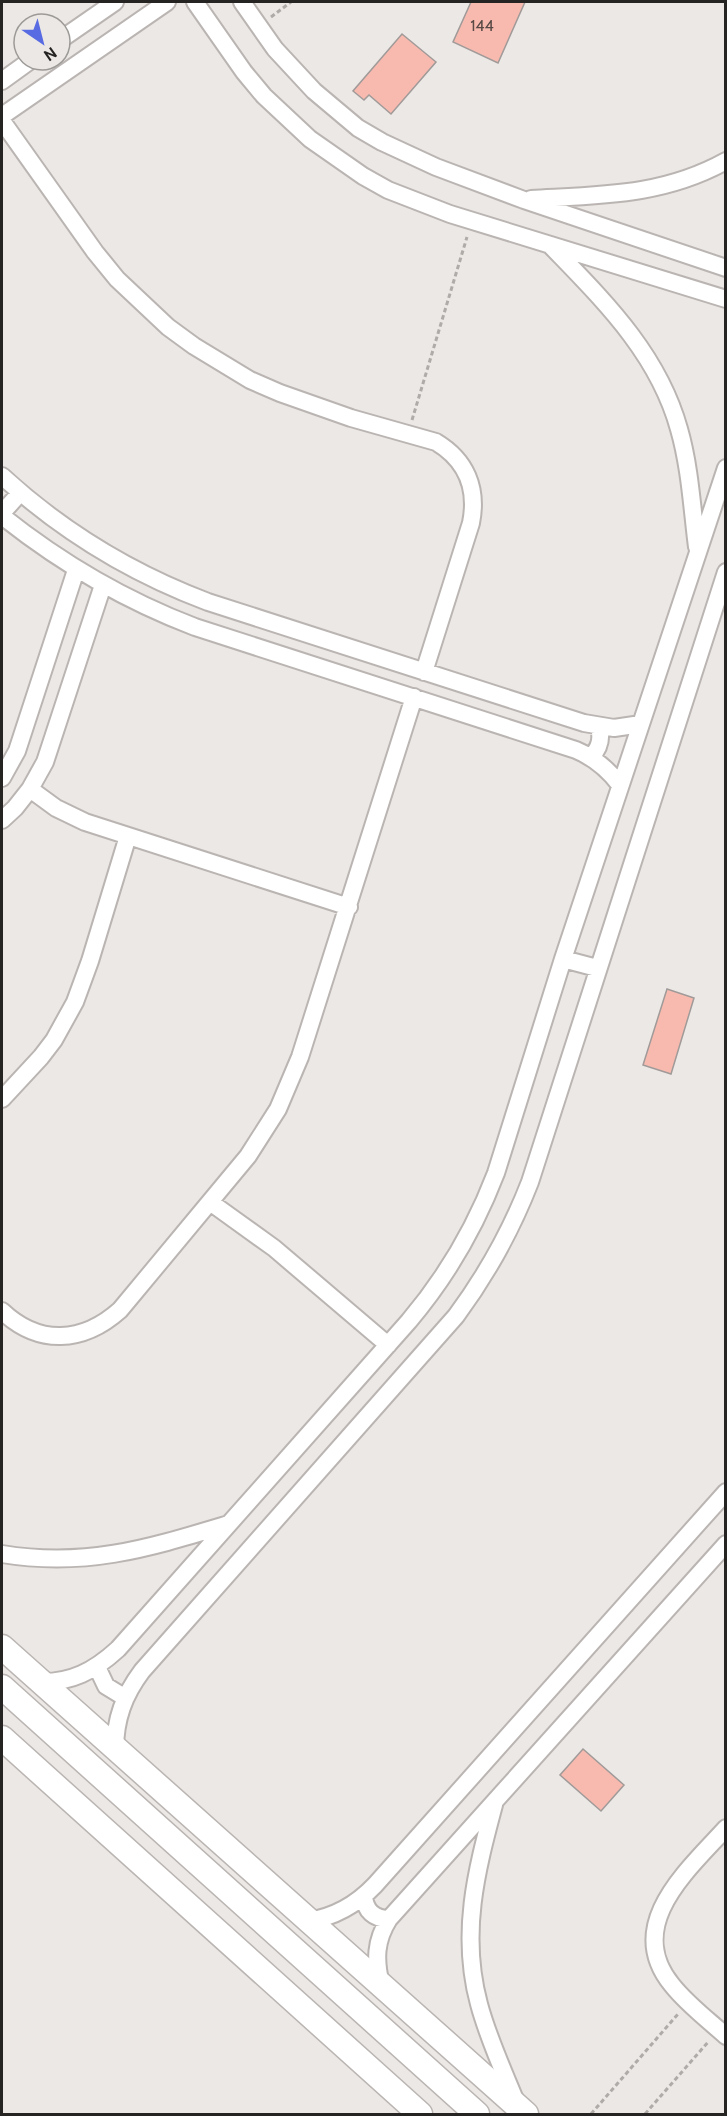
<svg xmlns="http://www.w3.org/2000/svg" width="727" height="2116" viewBox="0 0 727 2116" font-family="Cabin,sans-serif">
  <rect width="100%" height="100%" fill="#ece8e5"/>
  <path fill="#f8baaf" stroke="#a09a99" stroke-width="1.5" d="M 471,2 L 525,2 L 498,63 L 453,42 Z
    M 402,34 L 436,62 L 391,114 L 369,95 L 364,100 L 353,91 Z
    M 667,989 L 694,998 L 671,1074 L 643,1065 Z
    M 583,1749 L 624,1785 L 601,1811 L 560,1775 Z"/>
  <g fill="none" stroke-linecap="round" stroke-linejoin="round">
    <g stroke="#bab5b2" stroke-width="20">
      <path id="street" d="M 195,2 L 244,72 L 264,96 L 310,139 L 363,176 L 388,190 L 450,214 L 726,299
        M 242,2 L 275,49 L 314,91 L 358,128 L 382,142 L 436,167 L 524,200 L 726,268
        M 60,40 L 115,2
        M 2,81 L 31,60
        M 2,116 L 167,2
        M 2,121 L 95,252 L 117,279 L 168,327 L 194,346 L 250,380 L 280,393 L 351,418 L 436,442 C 466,460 478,488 471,523 L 424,672
        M 531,199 C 601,195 663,196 726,161
        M 551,246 C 603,300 658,353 679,429 C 690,467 692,508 697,547
        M 2,476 C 63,532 131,573 208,602 L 584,723 L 614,728 L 641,724
        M 2,513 L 20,493
        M 2,516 C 61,563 124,600 195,627 L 576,750 C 595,758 608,769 620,785
        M 591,757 C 600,748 602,739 599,726
        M 2,778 L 17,751 L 76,570
        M 30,789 L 56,808 L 85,822 L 349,907
        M 2,820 L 15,808 L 30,789 L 45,762 L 103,585
        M 563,959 L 597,968
        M 2,1099 L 41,1057 L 54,1040 L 75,1002 L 90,961 L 128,836
        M 210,1202 L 274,1248 L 388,1345
        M 2,1311 C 39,1346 83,1343 120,1310 L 248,1156 L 278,1109 L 300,1057 L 414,697
        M 2,1554 C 86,1568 149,1548 229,1524
        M 97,1667 L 106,1686 L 124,1697
        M 39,1682 C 71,1683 94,1671 118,1649 L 409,1321 C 447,1276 475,1228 496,1173 L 563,959 L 726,468
        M 115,1750 C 115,1719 124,1695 142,1671 L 456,1316 C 487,1274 511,1231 530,1182 L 726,572
        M 494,1805 C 476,1872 460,1934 479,2004 C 488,2038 503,2070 516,2102
        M 726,1828 C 688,1870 623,1925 672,1985 C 687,2004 707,2019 726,2036
        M 364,1896 C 365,1911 374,1919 389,1919
        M 308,1921 C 335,1917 356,1905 375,1885 L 726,1492
        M 381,1985 C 375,1960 375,1941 389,1919 L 726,1544"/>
    </g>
    <g stroke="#bab5b2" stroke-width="27">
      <path id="secondary" d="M 2,1647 L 526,2114
        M 2,1687 L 477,2114
        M 2,1738 L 420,2114"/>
    </g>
    <path stroke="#aeaba8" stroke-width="3" stroke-dasharray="4.5 3" stroke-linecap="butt" d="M 271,17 L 291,2
      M 412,420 L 467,237
      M 591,2114 L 678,2014
      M 645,2114 L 709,2041"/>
    <use href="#street" stroke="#fff" stroke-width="16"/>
    <use href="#secondary" stroke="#fff" stroke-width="24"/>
  </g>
  <g text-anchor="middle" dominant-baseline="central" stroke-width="4.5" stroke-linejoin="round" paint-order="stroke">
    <g font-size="16" fill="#5a4a46">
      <text x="482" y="25">144</text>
    </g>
  </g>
  <rect width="727" height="2116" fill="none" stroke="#252423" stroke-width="6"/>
  <g transform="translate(42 42) rotate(145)"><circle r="28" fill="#ece8e5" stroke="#9c9a97" stroke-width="1.5"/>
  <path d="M0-4.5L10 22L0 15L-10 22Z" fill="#586be2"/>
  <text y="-9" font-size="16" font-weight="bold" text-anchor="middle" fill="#252423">N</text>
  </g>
</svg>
